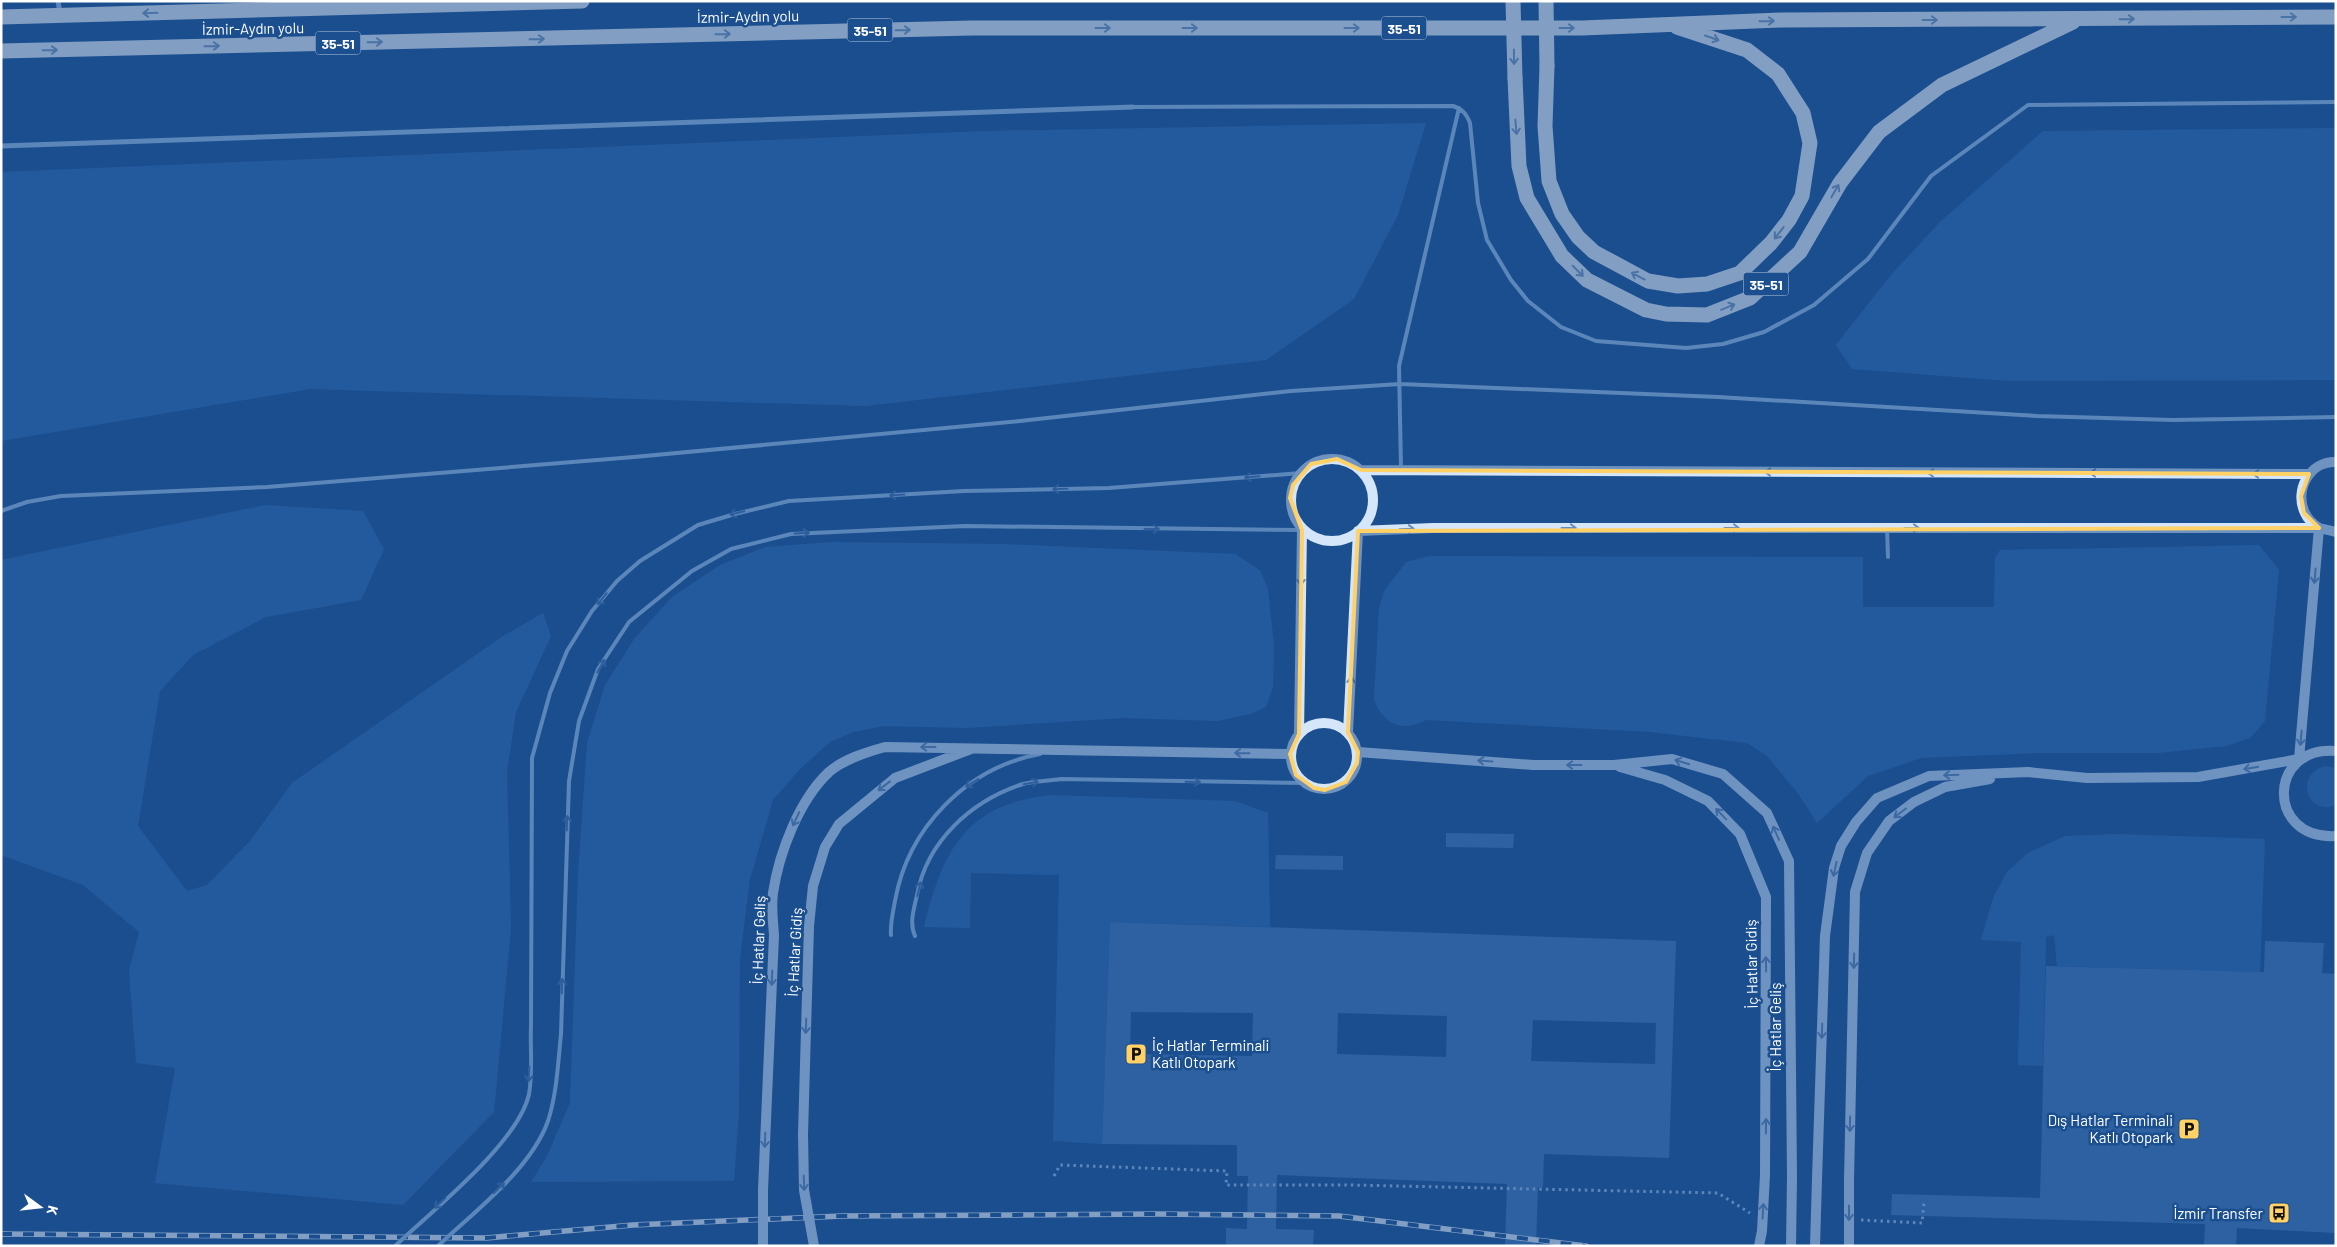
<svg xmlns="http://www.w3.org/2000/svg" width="2337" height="1247" viewBox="0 0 2337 1247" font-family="Barlow,sans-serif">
  <rect width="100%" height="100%" fill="#1b4f8f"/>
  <path fill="#2e69ad" d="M 1426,123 L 1398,215 L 1354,299 L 1266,360 L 865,406 L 310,389 L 1,441 L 1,172 L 983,131 Z
    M 2336,128 L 2336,380 L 2008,381 L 1852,369 L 1836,345 L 1890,276 L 1941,221 L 2043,131 Z
    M 265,505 L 363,511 L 384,549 L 361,600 L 266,617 L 193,655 L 160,691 L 138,826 L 187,891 L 207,885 L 250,841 L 292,783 L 503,636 L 543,613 L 551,636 L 516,712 L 507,772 L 511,929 L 494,1112 L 403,1205 L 155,1183 L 175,1068 L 136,1063 L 129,970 L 139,932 L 83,885 L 1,855 L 1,560 Z
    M 832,542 L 1003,544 L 1235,554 L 1260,570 L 1268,589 L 1274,646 L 1273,687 L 1266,707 L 1250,714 L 1217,721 L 1123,718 L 966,728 L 884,726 L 853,732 L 830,742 L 800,769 L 773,800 L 750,879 L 740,958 L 739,1110 L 734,1181 L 531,1182 L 546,1158 L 570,1103 L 578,874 L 587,743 L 605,685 L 634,639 L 672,597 L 720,565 L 765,547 Z
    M 2259,545 L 2279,570 L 2265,721 L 2250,738 L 2226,746 L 2158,753 L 2038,753 L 1921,758 L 1868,776 L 1817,823 L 1797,792 L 1766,755 L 1747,743 L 1650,732 L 1426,720 C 1403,733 1382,724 1374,699 L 1379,608 L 1384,591 L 1406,562 L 1429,556 L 1863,557 L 1863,607 L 1994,607 L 1995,558 L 2000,550 Z
    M 2325,766 L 2336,768 L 2336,805 C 2308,817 2293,775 2325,766 Z
    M 1050,795 L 1235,801 L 1268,813 L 1270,927 L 1110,922 L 1102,1144 L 1053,1141 L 1059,875 L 971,873 L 970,928 L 924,927 C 943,851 964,805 1050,795 Z
    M 2118,834 L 2265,839 L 2260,972 L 2057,966 L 2054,935 L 2046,937 L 2043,1066 L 2018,1065 L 2021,942 L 1981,940 L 1993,898 L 2007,872 L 2028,853 L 2065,836 Z"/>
  <path fill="#4478b7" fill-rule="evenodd" d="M 1446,833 L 1514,834 L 1513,848 L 1446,847 Z
    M 1276,855 L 1343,856 L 1343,870 L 1275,869 Z
    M 1110,922 L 1676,941 L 1669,1158 L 1544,1154 L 1543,1187 L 1538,1187 L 1536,1246 L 1505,1246 L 1507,1184 L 1277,1175 L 1276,1229 L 1314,1230 L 1313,1246 L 1226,1246 L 1226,1228 L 1247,1229 L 1248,1176 L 1237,1176 L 1237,1145 L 1102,1144 ZM 1131,1012 L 1253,1013 L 1252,1056 L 1130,1054 ZM 1338,1013 L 1447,1016 L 1446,1057 L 1337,1054 ZM 1533,1020 L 1656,1023 L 1655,1064 L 1531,1061 Z
    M 2265,941 L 2324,943 L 2322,973 L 2336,974 L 2336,1233 L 2237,1228 L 2236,1246 L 2204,1246 L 2205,1224 L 1891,1215 L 1892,1194 L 2040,1198 L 2046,966 L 2264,972 Z"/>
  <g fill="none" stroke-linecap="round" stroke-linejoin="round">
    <path stroke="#a9c9ee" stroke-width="3" stroke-dasharray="2.5 4" stroke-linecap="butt" d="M 1054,1176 L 1060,1165 L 1227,1171 L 1226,1185 L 1351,1185 L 1718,1193 L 1750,1213
      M 1861,1220 L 1922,1223 L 1924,1203"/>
    <path stroke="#a9c9ee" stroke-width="4" d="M 1133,107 L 1453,106 C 1462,109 1466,113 1470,123 L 1478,203 L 1487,240 L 1511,280 L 1528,301 L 1561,327 L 1596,341 L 1686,348 L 1723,344 L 1764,332 L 1814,305 L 1868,259 L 1931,176 L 2028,105 L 2336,102
      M 1401,469 L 1399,366 L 1459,108
      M 1,511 L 27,502 L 61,496 L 267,487 L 634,457 L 1020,421 L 1291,391 L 1400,384 L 1718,397 L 2037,416 L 2173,420 L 2336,417
      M 1887,528 L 1888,557
      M 891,935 C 890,924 893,912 895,901 C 908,828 966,768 1040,754
      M 915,936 C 909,923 914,909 917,895 C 927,841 971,801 1023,784 C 1034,781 1048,781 1061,779 L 1304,783
      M 531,1025 L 532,758 L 550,693 L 567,651 L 592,611 L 617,581 L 640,561 L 698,525 L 735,514 L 789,501 L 964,491 L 1109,488 L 1301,473
      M 561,1034 L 569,781 L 579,721 L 598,669 L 629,622 L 692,571 L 731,549 L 791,534 L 965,526 L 1300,530"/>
    <path stroke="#a9c9ee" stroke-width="5" d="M 58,1 L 60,13
      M 1,146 L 1133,107"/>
    <path stroke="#d6e6fa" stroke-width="10" d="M1291 500a41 41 0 1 1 82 0a41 41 0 1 1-82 0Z
      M 1361,470 L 2309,474
      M 2319,528 C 2313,524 2308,520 2305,513 C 2294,491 2309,461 2336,462
      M 1358,531 L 1433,528 L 2319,528 L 2336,532
      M1291 756a33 33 0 1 1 66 0a33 33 0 1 1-66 0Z
      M 1348,732 L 1358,531
      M 1299,734 L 1302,530
      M 2336,751 C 2268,745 2265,840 2336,836
      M 1358,752 L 1533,765 L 1614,765 L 1672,759 L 1723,774 L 1767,813 L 1789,861 L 1792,1177
      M 1620,767 L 1665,780 L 1708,801 L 1740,834 L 1766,897 L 1765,1175
      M 803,1134 L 809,926 L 813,886 L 825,847 L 839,824 L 895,778 L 971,749
      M 1817,1179 L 1825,936 L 1834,868 L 1841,846 L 1856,822 L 1877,798 L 1929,776 L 2028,772 L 2087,778 L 2198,777 L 2299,759 L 2319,528
      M 1849,1181 L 1855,892 L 1867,853 L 1889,821 L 1914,802 L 1945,787 L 1990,779
      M 763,1190 L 774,935 C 773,921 771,906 773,893 C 779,853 799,800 829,772 C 844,759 867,752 885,747 L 1290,754"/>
    <path stroke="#fff" stroke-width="15" d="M 1,17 L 582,1
      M 1,51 L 972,28 L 1582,28 L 1782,20 L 2336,17
      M 1547,66 L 1545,126 L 1549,181 L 1562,214 L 1578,237 L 1594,252 L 1648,281 L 1678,286 L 1707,284 L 1740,273 L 1771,243 L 1789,220 L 1802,196 L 1810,143 L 1803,113 L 1778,74 L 1747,50 L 1677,27
      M 1515,78 L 1519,166 L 1527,198 L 1562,256 L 1587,280 L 1646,310 L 1666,314 L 1707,315 L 1750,298 L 1800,252 L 1840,183 L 1879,132 L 1942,85 L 2073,22"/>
    <g stroke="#fff" stroke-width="5.5">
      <path id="rail" d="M 1,1234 L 486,1238 L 633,1225 L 842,1216 L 1157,1214 L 1339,1216 L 1586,1246"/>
    </g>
    <use href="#rail" stroke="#1b4f8f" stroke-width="4" stroke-dasharray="11" stroke-linecap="butt"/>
    <path stroke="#a9c9ee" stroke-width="4" d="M 395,1246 C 432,1211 519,1142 529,1094 C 533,1073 530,1047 531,1025
      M 438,1246 C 475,1211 531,1169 548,1121 C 557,1093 558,1063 561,1034"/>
    <path stroke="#d6e6fa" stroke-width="10" d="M 803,1134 L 804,1190 L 814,1246
      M 1849,1181 L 1849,1246
      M 763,1246 L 763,1190
      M 1759,1246 L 1762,1231 L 1765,1175
      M 1791,1246 L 1792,1177
      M 1815,1246 L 1817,1179"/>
    <path stroke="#fff" stroke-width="15" d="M 1513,1 L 1515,78
      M 1546,1 L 1547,66"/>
  </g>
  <defs><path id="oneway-shaft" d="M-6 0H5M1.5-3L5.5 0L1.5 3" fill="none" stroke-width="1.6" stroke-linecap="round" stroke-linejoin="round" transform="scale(1.25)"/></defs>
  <g stroke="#829ec1">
    <use href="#oneway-shaft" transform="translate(150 13) rotate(178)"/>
    <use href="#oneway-shaft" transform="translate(2289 17)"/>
    <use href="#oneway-shaft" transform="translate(2127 19) rotate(-1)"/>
    <use href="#oneway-shaft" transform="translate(1930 20)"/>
    <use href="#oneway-shaft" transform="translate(1767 21) rotate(-1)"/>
    <use href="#oneway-shaft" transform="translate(1103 28)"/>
    <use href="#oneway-shaft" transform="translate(1190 28)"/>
    <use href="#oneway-shaft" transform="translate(1352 28)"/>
    <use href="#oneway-shaft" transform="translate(1567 28)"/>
    <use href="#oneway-shaft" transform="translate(903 30) rotate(-1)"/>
    <use href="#oneway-shaft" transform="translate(723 34) rotate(-1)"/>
    <use href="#oneway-shaft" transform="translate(1712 38) rotate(19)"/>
    <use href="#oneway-shaft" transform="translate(537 39) rotate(-1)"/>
    <use href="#oneway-shaft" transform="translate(375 42) rotate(-1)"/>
    <use href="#oneway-shaft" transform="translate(212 46) rotate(-1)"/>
    <use href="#oneway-shaft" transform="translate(50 50) rotate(-1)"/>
    <use href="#oneway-shaft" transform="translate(1514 57) rotate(89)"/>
    <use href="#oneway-shaft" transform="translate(1516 127) rotate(85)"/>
    <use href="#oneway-shaft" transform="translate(1835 191) rotate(-60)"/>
    <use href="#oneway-shaft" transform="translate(1779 233) rotate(128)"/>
    <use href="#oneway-shaft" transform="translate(1578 271) rotate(45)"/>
    <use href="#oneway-shaft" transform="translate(1638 276) rotate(-152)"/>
    <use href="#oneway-shaft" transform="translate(1728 307) rotate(-22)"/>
  </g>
  <g stroke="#668bba">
    <use href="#oneway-shaft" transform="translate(1772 472) rotate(-180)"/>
    <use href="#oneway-shaft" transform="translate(1935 473) rotate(-180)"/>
    <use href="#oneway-shaft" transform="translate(2097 473) rotate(-180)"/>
    <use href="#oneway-shaft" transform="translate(2260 474) rotate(-180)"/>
    <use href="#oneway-shaft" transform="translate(1569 528)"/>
    <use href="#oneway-shaft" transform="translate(1732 528)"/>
    <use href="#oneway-shaft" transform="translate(1912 528)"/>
    <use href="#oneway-shaft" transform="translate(1407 529) rotate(-2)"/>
    <use href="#oneway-shaft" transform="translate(2315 576) rotate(95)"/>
    <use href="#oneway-shaft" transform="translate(1301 578) rotate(91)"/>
    <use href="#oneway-shaft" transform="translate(1351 684) rotate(-87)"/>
    <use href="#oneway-shaft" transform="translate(2301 738) rotate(95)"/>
    <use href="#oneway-shaft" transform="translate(928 747) rotate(-180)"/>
    <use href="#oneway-shaft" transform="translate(1242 753) rotate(-179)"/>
    <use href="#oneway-shaft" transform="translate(1485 761) rotate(-176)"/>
    <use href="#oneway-shaft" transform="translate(1682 762) rotate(-163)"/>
    <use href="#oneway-shaft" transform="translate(1574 765) rotate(180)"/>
    <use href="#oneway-shaft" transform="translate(2251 768) rotate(170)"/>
    <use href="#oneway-shaft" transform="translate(1951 775) rotate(178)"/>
    <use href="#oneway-shaft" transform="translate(884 786) rotate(142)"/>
    <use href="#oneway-shaft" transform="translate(1900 813) rotate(143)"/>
    <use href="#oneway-shaft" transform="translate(1721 814) rotate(-134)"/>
    <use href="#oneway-shaft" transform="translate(796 819) rotate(115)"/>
    <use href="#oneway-shaft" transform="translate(1776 833) rotate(-114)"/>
    <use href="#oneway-shaft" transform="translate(1835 869) rotate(102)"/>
    <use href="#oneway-shaft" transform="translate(1854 961) rotate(91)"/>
    <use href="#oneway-shaft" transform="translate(1766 964) rotate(-91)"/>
    <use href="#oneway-shaft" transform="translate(772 978) rotate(92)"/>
    <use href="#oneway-shaft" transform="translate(806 1026) rotate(92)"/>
    <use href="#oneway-shaft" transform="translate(1822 1031) rotate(92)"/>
    <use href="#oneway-shaft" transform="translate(1850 1124) rotate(91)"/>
    <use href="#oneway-shaft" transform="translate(1766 1126) rotate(-89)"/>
    <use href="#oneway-shaft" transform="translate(765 1140) rotate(92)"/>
    <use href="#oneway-shaft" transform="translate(804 1183) rotate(88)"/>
    <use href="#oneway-shaft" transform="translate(1763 1211) rotate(-87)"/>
    <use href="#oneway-shaft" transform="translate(1849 1213) rotate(90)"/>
  </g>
  <g stroke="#4674ac">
    <use href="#oneway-shaft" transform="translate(1252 477) rotate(175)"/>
    <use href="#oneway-shaft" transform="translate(1060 489) rotate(178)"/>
    <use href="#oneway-shaft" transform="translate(897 495) rotate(177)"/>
    <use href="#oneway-shaft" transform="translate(737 513) rotate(166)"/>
    <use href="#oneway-shaft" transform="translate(1152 529)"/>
    <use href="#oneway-shaft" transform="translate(802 533) rotate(-3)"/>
    <use href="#oneway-shaft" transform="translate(602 599) rotate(129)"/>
    <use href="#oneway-shaft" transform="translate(601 666) rotate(-60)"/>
    <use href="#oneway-shaft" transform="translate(1193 782) rotate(1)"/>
    <use href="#oneway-shaft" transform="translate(972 783) rotate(148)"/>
    <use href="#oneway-shaft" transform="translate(1031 783) rotate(-9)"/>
    <use href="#oneway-shaft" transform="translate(567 823) rotate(-88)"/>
    <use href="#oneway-shaft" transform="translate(919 889) rotate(-77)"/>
    <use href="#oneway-shaft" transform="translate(562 986) rotate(-88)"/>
    <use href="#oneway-shaft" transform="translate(529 1074) rotate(92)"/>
    <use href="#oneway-shaft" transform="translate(499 1188) rotate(-44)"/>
    <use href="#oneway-shaft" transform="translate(440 1203) rotate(137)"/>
  </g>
  <path d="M0 0H2337V1247H0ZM 1337,459 L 1361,470 L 2309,474 L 2301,496 L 2304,513 L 2319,528 L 1358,531 L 1348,732 L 1358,752 L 1357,763 L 1346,782 L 1325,790 L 1314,788 L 1296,775 L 1290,754 L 1299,734 L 1302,530 L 1290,498 L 1293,485 L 1311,464 Z" fill="#1b4f8f" fill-opacity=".55" fill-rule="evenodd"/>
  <path fill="none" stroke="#ffd166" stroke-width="4" stroke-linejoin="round" d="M 1337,459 L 1361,470 L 2309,474 L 2301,496 L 2304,513 L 2319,528 L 1358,531 L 1348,732 L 1358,752 L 1357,763 L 1346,782 L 1325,790 L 1314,788 L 1296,775 L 1290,754 L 1299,734 L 1302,530 L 1290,498 L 1293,485 L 1311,464 Z"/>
  <defs>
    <g id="parking-square" transform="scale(1.125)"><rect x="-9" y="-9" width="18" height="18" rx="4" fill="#ffd166" stroke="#1b4f8f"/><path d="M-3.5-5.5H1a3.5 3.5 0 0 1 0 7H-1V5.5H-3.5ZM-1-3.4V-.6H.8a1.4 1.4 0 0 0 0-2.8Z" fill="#111"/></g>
    <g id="bus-square" transform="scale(1.125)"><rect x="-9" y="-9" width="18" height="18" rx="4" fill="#ffd166" stroke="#1b4f8f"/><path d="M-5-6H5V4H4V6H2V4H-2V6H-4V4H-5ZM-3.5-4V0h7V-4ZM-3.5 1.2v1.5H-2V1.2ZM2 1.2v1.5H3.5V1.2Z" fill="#111"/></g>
  </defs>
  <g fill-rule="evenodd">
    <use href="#parking-square" x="1136" y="1054"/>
    <use href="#parking-square" x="2189" y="1129"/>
    <use href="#bus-square" x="2279" y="1213"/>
  </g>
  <g text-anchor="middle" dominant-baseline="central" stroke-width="5" stroke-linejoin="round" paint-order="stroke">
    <g fill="#1b4f8f" stroke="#bbcadd" stroke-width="1">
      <rect x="1381.5" y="16.5" width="45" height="23" rx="4"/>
      <rect x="847.5" y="18.5" width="45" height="23" rx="4"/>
      <rect x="315.5" y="31.5" width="45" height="23" rx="4"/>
      <rect x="1743.5" y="272.5" width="45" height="23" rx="4"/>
    </g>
    <g font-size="14" font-weight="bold" fill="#fff">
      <text x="1404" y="28">35-51</text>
      <text x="870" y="30">35-51</text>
      <text x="338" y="43">35-51</text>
      <text x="1766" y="284">35-51</text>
    </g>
    <g font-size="15" fill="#fff" stroke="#1b4f8f">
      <text transform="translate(748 16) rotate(-1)">İzmir-Aydın yolu</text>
      <text transform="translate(253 28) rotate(-1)">İzmir-Aydın yolu</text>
      <text transform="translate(758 940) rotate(-88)">İç Hatlar Geliş</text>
      <text transform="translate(794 952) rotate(-87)">İç Hatlar Gidiş</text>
      <text transform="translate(1751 964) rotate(-91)">İç Hatlar Gidiş</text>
      <text transform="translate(1775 1027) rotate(-90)">İç Hatlar Geliş</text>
    </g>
    <g font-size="15" fill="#fff" stroke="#1b4f8f" text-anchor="end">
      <text x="1152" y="1045" text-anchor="start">İç Hatlar Terminali<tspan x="1152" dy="17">Katlı Otopark</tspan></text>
      <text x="2173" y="1120">Dış Hatlar Terminali<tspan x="2173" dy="17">Katlı Otopark</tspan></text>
      <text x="2263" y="1213">İzmir Transfer</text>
    </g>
  </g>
  <rect width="2337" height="1247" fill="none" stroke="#ffffff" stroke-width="5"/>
  <g transform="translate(40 1207) rotate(105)" stroke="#1b4f8f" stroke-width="4" paint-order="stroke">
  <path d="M0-4L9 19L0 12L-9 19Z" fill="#ffffff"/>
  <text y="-8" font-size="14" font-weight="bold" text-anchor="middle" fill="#ffffff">K</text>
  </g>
</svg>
